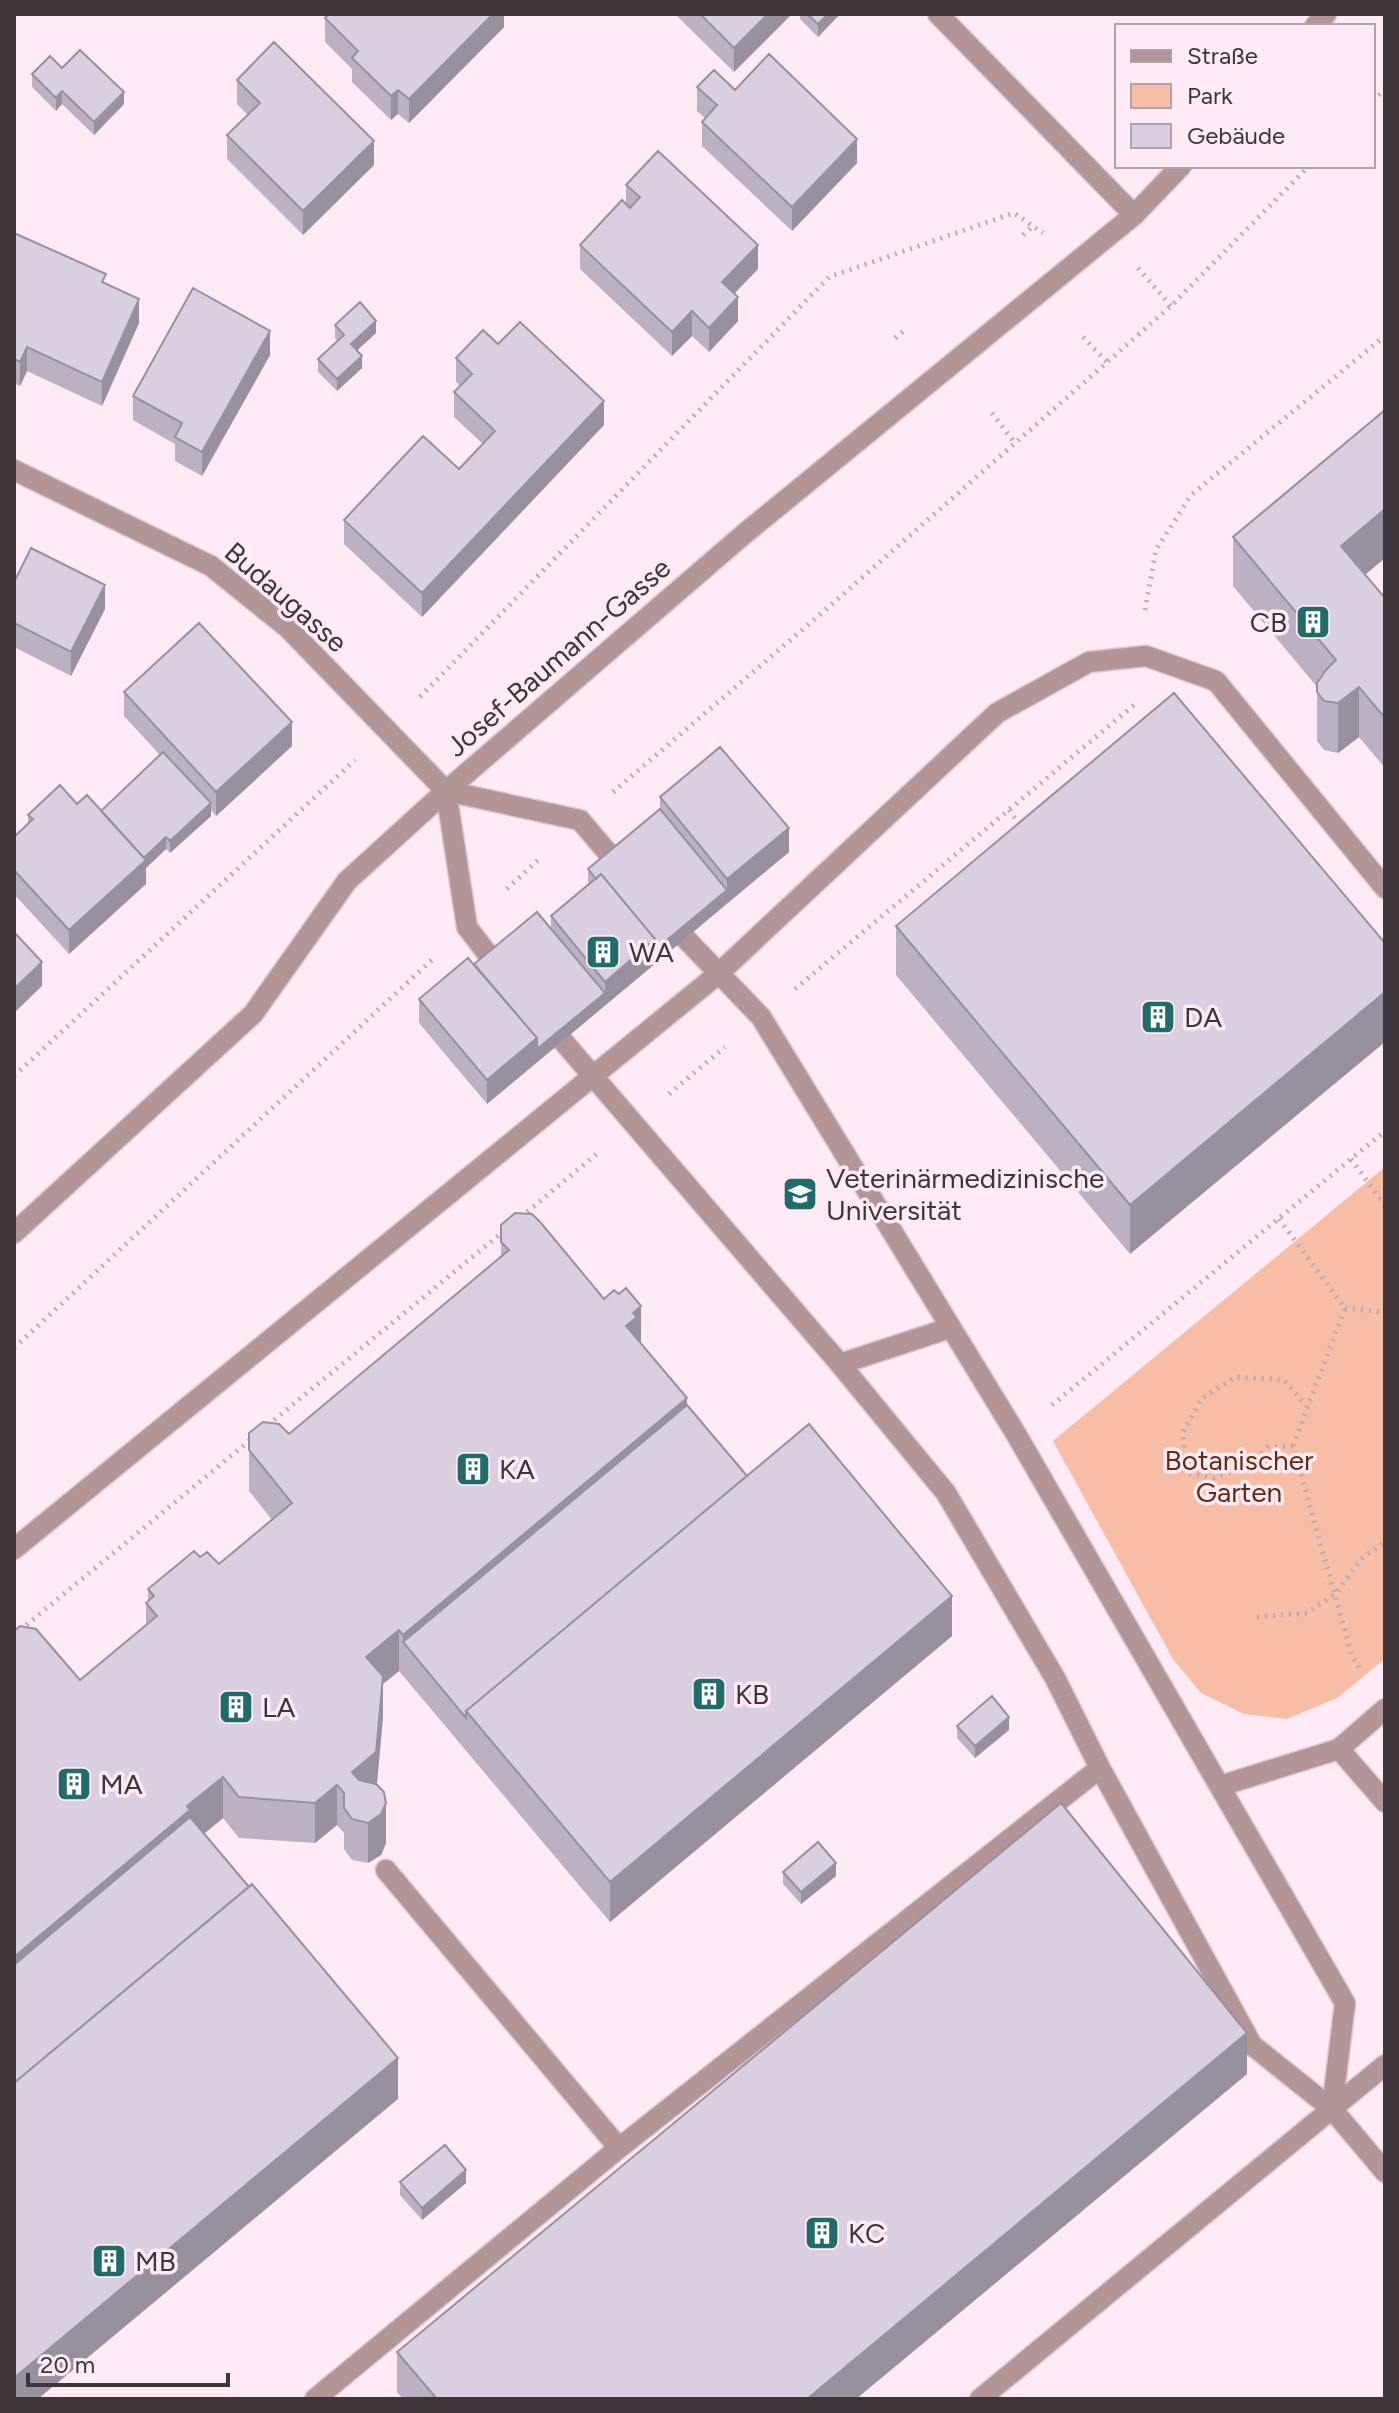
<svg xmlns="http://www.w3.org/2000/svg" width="1399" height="2413" viewBox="0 0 1399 2413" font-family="Figtree,sans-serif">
  <rect width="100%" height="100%" fill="#ffeaf5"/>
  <path fill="#f7bda5" d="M 1385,1167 L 1385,1659 L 1337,1698 L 1287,1719 L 1244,1714 L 1201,1693 L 1173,1659 L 1053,1441 Z"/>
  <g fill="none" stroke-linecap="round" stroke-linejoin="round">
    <g stroke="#d8c6cf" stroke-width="23">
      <path id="service" d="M 685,938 L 761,1017 L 1016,1434 L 1345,2003 L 1332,2109
        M 493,961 L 467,927 L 446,791 L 580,820 L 614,860
        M 562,1040 L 840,1364 L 946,1493 L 1055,1678 L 1100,1768 L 1252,2045 L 1332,2109 L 1385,2172
        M 840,1364 L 950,1328
        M 14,1549 L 718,974 L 997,713 L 1089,662 L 1146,656 L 1216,681 L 1385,888
        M 1339,1749 L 1385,1802
        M 1220,1786 L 1339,1749 L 1385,1709
        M 386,1870 L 619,2148
        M 315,2399 L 619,2148 L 1100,1768
        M 980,2399 L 1385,2065"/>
    </g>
    <g stroke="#d8c6cf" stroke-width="23">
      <path id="minor" d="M 938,14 L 1134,215
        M 14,470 L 211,566 L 288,628 L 446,791"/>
    </g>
    <g stroke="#d8c6cf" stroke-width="23">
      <path id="tertiary" d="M 1315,26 L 1326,14
        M 14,1233 L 253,1014 L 347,881 L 446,791 L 743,535 L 1134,215 L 1181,166"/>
    </g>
    <path stroke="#bbabb4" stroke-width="5" stroke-dasharray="2 6" stroke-linecap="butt" d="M 1373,101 L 1385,89
      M 1023,235 L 1033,226
      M 1138,268 L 1171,306
      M 1083,337 L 1107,362
      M 895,338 L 905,330
      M 992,413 L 1015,443
      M 1145,610 L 1156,550 L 1191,495 L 1385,336
      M 420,697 L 829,277 L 1014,213 L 1043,233
      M 613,792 L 823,612 L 1171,306 L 1309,166
      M 1009,810 L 1020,825
      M 507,889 L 540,858
      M 795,989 L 1134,705
      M 14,1076 L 355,760
      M 669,1094 L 725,1047
      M 1351,1159 L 1385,1206
      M 521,1217 L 599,1152
      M 1279,1219 L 1345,1308 L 1293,1446 L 1352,1656 L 1361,1670
      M 1345,1308 L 1385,1312
      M 14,1348 L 435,957
      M 1052,1405 L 1385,1131
      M 268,1425 L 504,1231
      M 1293,1446 L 1268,1447 L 1251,1465 L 1213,1478 L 1185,1473 L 1183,1432 L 1202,1398 L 1236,1377 L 1284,1380 L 1306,1406
      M 1257,1617 L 1307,1613 L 1335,1594 L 1361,1559 L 1385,1542
      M 14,1635 L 254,1437"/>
    <use href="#service" stroke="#b49597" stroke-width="20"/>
    <use href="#minor" stroke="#b49597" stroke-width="20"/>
    <use href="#tertiary" stroke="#b49597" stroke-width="20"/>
  </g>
  <path fill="#bbb1c2" d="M 504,14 L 504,27 L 409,123 L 398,114 L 391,120 L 352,82 L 352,69 L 325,42 L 325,18 Z
    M 675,14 L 792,14 L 734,72 Z
    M 800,14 L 840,14 L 818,37 L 800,19 Z
    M 62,68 L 124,104 L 94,135 L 62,104 L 56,111 L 32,87 L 32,74 Z
    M 237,80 L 374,165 L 303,235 L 227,159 L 227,135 L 248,115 L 237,104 Z
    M 697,87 L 735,90 L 857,163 L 792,231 L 702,146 L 702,122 L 705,118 L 697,111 Z
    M 626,185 L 758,269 L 735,293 L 738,321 L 709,352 L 692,336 L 672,356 L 580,269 L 580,245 L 626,204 Z
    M 14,233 L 106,284 L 139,323 L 102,406 L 27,371 L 20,386 L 14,383 Z
    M 335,325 L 376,333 L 357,350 L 362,368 L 337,391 L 318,372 L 318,359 L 338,341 L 335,338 Z
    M 498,344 L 604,425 L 422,617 L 344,544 L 344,520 L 459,469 L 483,444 L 454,417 L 454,392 L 460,386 L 456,382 L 456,358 Z
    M 270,355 L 202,476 L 175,461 L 175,444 L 133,420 L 133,396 Z
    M 1385,410 L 1385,558 L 1365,575 L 1385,598 L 1385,768 L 1359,737 L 1338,753 L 1324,750 L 1317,741 L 1317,687 L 1233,586 L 1233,537 Z
    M 14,582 L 105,609 L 71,676 L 14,647 Z
    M 124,692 L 292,746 L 216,816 L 211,810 L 211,816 L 170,853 L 166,849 L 146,868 L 146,884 L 69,954 L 14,894 L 14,837 L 28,824 L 28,815 L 77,804 L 101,811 L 160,755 L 124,716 Z
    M 1174,693 L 1130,1254 L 896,975 L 896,926 Z
    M 660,797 L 789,852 L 487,1104 L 419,1023 L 419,999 L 474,964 L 551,929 L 551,916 L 590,884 L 588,882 L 588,869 L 660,809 Z
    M 501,1225 L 641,1343 L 687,1405 L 747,1476 L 952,1636 L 610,1922 L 399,1671 L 383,1684 L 383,1717 L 377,1784 L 386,1843 L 381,1855 L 368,1863 L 352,1860 L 344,1849 L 344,1833 L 337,1825 L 315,1843 L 239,1838 L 223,1818 L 204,1834 L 398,2099 L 80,1680 L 146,1625 L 146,1603 L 148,1601 L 148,1589 L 200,1557 L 219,1564 L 272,1520 L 249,1491 L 249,1433 L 289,1434 L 501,1257 Z
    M 957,1726 L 1009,1730 L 975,1758 L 957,1738 Z
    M 783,1872 L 836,1876 L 801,1904 L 783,1884 Z
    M 1247,2074 L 856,2399 L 403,2399 L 397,2392 L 397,2352 Z
    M 400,2182 L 466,2183 L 422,2220 L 400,2195 Z"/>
  <path fill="#99909e" d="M 493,14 L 504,14 L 504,27 L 409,123 L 409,99 Z
    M 768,14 L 792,14 L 734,72 L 734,48 Z
    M 828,14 L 840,14 L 818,37 L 818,24 Z
    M 398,90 L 398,114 L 391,120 L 391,96 Z
    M 62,91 L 62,104 L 56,111 L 56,98 Z
    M 124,92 L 124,104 L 94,135 L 94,122 Z
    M 857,139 L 857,163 L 792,231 L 792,207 Z
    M 374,141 L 374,165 L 303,235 L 303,211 Z
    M 758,245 L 758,269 L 722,306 L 722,282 Z
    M 738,297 L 738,321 L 709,352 L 709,328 Z
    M 139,299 L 139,323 L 102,406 L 102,382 Z
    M 692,311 L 692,336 L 672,356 L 672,332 Z
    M 376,321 L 376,333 L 351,356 L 351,344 Z
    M 270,331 L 270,355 L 202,476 L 202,452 Z
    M 27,347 L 27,371 L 20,386 L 20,362 Z
    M 362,356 L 362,368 L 337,391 L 337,379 Z
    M 604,401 L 604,425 L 422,617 L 422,593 Z
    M 1385,509 L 1385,558 L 1341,595 L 1341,546 Z
    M 105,585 L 105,609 L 71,676 L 71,652 Z
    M 1359,687 L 1359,737 L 1338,753 L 1338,703 Z
    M 292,722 L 292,746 L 216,816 L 216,792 Z
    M 211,803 L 211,816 L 170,853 L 170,841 Z
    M 789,828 L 789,852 L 487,1104 L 487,1080 L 537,1038 L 605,993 L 605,982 L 655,939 L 727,890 L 727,879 Z
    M 166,837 L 166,849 L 146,868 L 146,884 L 69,954 L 69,930 Z
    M 42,962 L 42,986 L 14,1013 L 14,989 Z
    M 1385,992 L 1385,1042 L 1130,1254 L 1130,1205 Z
    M 641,1306 L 641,1346 L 626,1326 L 633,1313 Z
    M 687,1398 L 687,1438 L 403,1642 L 403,1635 Z
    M 952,1596 L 952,1636 L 610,1922 L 610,1882 Z
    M 399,1630 L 399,1671 L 383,1684 L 383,1717 L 376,1793 L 352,1813 L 352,1772 L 366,1657 Z
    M 1009,1717 L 1009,1730 L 975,1758 L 975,1746 Z
    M 223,1777 L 223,1818 L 190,1845 L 14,1998 L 14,1957 L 187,1806 Z
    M 337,1785 L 337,1825 L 315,1843 L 315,1803 Z
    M 386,1803 L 386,1843 L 381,1855 L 368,1863 L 368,1823 Z
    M 836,1863 L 836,1876 L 801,1904 L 801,1892 Z
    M 1247,2033 L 1247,2074 L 856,2399 L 807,2399 Z
    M 398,2058 L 398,2099 L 38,2399 L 14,2399 L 14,2378 Z
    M 466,2170 L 466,2183 L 422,2220 L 422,2208 Z"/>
  <path fill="#dacee1" stroke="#99909e" stroke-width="2" d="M 329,14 L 493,14 L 409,99 L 398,90 L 391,96 L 352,58 L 358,51 L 325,18 Z
    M 700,14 L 768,14 L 734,48 Z
    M 807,14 L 828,14 L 818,24 Z
    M 274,42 L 374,141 L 303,211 L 227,135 L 260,103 L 237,80 Z
    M 80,50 L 124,92 L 94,122 L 62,91 L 56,98 L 32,74 L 50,56 L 62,68 Z
    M 769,54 L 857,139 L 792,207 L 702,122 L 717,105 L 697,87 L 714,70 L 735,90 Z
    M 658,151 L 758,245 L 722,282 L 738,297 L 709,328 L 692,311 L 672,332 L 580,245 L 622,200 L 630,208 L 640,197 L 626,185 Z
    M 14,233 L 106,274 L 102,282 L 139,299 L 102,382 L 27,347 L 20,362 L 14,359 Z
    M 193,288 L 270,331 L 202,452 L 175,437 L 182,423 L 133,396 Z
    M 360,302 L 376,321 L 351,344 L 362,356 L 337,379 L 318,359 L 344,335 L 335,325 Z
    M 520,322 L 604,401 L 422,593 L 344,520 L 423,436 L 459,469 L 495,431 L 454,392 L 472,374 L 456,358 L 483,330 L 498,344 Z
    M 1385,410 L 1385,509 L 1341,546 L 1385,598 L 1385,718 L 1359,687 L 1338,703 L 1324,701 L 1317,692 L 1317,683 L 1326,670 L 1336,660 L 1233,537 Z
    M 31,548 L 105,585 L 71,652 L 14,623 L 14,582 Z
    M 199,623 L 292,722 L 216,792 L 124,692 Z
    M 1174,693 L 1385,943 L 1385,992 L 1130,1205 L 896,926 Z
    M 720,747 L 789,828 L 727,879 L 660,797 Z
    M 163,752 L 211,803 L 170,841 L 166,837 L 144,858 L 101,811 Z
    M 60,785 L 77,804 L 87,795 L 146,860 L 69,930 L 14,870 L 14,837 L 33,819 L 28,815 Z
    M 660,809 L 727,890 L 655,950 L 655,939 L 601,874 L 596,879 L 588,869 Z
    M 601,874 L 655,939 L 605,982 L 551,916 Z
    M 537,912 L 605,993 L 537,1049 L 537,1038 L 474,964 Z
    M 14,932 L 42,962 L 14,989 Z
    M 468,958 L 537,1038 L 487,1080 L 419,999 Z
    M 515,1213 L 532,1214 L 541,1223 L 604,1299 L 614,1290 L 619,1294 L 626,1288 L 641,1306 L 633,1313 L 637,1317 L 626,1326 L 687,1398 L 403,1635 L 399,1630 L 366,1657 L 383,1676 L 376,1752 L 352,1772 L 359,1780 L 376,1784 L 384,1792 L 386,1803 L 381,1814 L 368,1823 L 352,1819 L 344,1808 L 344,1793 L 337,1785 L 315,1803 L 239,1797 L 223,1777 L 187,1806 L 190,1810 L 14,1957 L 14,1631 L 20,1626 L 36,1629 L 80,1680 L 157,1616 L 146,1603 L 154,1596 L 148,1589 L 194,1551 L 200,1557 L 207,1552 L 219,1564 L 292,1503 L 249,1450 L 249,1433 L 263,1422 L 279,1424 L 289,1434 L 509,1250 L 501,1242 L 501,1225 Z
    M 687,1405 L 747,1476 L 466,1711 L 466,1718 L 403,1642 Z
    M 809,1424 L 952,1596 L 610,1882 L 466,1711 Z
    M 992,1696 L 1009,1717 L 975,1746 L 957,1726 Z
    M 1061,1803 L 1247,2033 L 807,2399 L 437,2399 L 397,2352 Z
    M 190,1817 L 249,1887 L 14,2083 L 14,1965 Z
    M 818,1842 L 836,1863 L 801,1892 L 783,1872 Z
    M 252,1884 L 398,2058 L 14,2378 L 14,2083 Z
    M 445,2145 L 466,2170 L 422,2208 L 400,2182 Z"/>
  <defs>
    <g id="building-square" transform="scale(1.8)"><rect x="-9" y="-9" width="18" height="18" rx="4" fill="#216c6a" stroke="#ffeaf5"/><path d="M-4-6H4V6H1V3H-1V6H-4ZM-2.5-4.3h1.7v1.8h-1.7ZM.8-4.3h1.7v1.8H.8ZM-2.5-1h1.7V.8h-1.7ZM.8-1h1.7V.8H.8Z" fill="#fff"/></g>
    <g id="university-square" transform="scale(1.8)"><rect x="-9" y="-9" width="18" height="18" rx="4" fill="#216c6a" stroke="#ffeaf5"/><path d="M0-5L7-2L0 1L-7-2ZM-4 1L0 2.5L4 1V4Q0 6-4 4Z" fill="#fff"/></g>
  </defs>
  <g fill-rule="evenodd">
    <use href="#building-square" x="1313" y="622"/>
    <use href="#building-square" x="603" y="952"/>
    <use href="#building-square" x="1158" y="1017"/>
    <use href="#university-square" x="800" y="1194"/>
    <use href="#building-square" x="473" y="1469"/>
    <use href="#building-square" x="709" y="1694"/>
    <use href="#building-square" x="236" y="1707"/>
    <use href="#building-square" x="74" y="1784"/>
    <use href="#building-square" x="822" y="2233"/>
    <use href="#building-square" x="109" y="2261"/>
  </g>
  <g text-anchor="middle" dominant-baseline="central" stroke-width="7" stroke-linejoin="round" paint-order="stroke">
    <g font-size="28" fill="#3d3539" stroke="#ffeaf5">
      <text transform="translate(286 597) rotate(41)">Budaugasse</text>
      <text transform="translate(558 657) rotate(-41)">Josef-Baumann-Gasse</text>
    </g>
    <g font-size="28" fill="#3d3539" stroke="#ffeaf5" text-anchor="start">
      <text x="1287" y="622" text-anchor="end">CB</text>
      <text x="629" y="952">WA</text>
      <text x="1184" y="1017">DA</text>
      <text x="826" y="1178">Veterinärmedizinische<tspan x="826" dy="32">Universität</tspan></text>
      <text x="499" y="1469">KA</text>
      <text x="735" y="1694">KB</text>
      <text x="262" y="1707">LA</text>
      <text x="100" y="1784">MA</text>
      <text x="848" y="2233">KC</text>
      <text x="135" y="2261">MB</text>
    </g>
    <g font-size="28" fill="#642c10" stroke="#ffeaf5">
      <text x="1239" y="1460">Botanischer<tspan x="1239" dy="32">Garten</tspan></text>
    </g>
  </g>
  <rect width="1399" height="2413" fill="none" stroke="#3d3539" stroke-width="32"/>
  <rect x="1115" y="24" width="260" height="144" fill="#ffeaf5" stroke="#b1a2aa" stroke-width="2"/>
  <rect x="1131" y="50" width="40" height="12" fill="#b49597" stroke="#b1a2aa" stroke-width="2"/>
  <text x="1187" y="64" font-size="24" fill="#3d3539">Straße</text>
  <rect x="1131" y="84" width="40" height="24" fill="#f7bda5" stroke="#b1a2aa" stroke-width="2"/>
  <text x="1187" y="104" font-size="24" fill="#3d3539">Park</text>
  <rect x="1131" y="124" width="40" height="24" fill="#dacee1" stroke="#b1a2aa" stroke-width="2"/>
  <text x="1187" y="144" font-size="24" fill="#3d3539">Gebäude</text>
  <path d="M28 2373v12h200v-12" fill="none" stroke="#3d3539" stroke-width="4"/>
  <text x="40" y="2373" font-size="24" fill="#3d3539" stroke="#ffeaf5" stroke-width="6" paint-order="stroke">20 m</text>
</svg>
